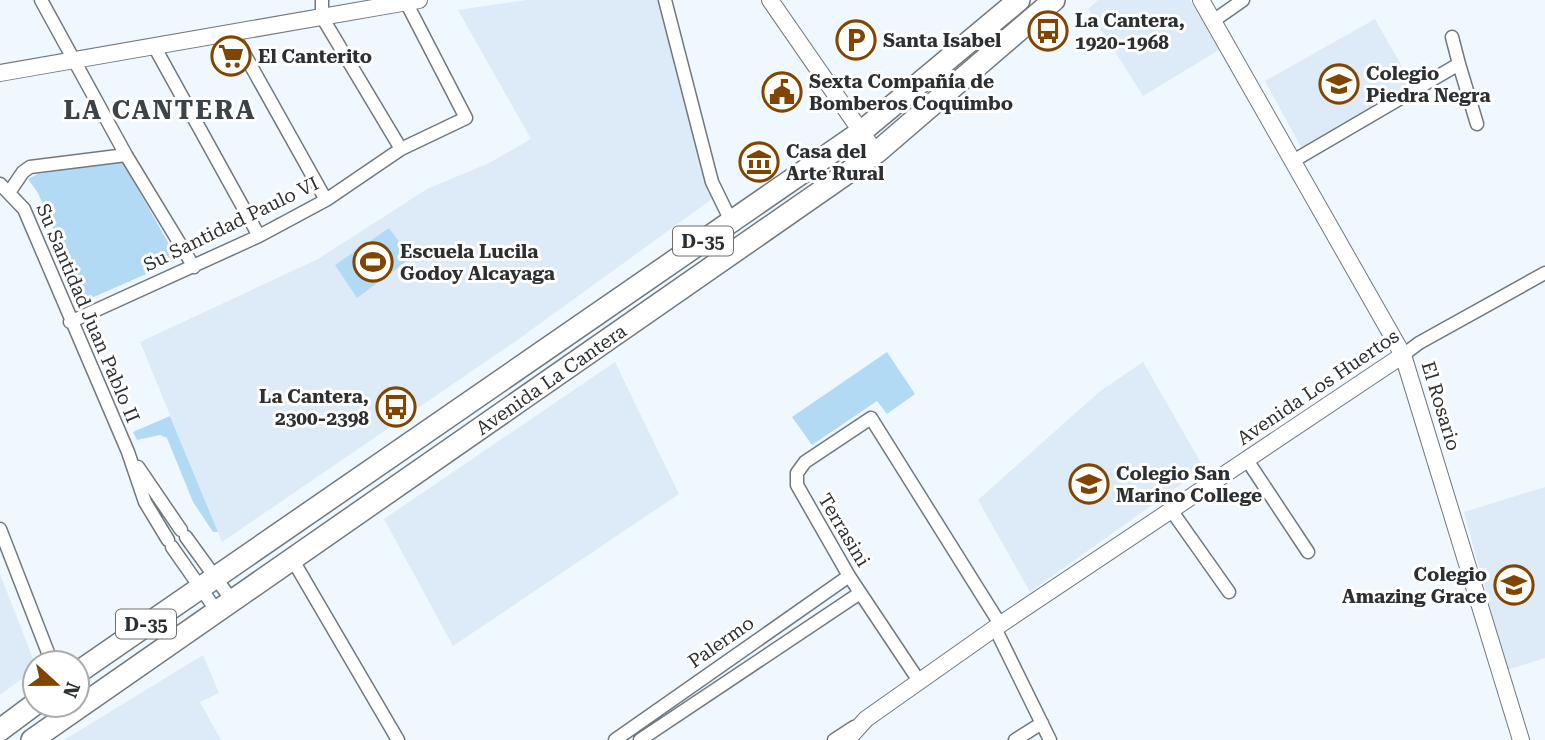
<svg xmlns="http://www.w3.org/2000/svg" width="1545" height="740" viewBox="0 0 1545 740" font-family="'Roboto Serif',serif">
  <rect width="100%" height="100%" fill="#eff8fe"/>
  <path fill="#dcebf7" d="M 526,0 L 657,0 L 712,199 L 516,341 L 222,542 L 140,342 L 318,259 L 427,189 L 489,163 L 531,139 L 458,10 Z
    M 1098,0 L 1190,0 L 1219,50 L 1143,96 L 1088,9 Z
    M 1375,19 L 1413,86 L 1302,149 L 1265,81 Z
    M 615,362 L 679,494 L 453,646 L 384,519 Z
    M 1143,362 L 1204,468 L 1030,592 L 978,500 L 1099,392 Z
    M 1545,487 L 1545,658 L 1507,670 L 1464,512 Z
    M 0,574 L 35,664 L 35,669 L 0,695 Z
    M 203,655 L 219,693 L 200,702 L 221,740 L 64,740 Z"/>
  <path fill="#b3daf5" d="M 122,161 L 178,260 L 87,300 L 83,298 L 38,193 L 28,179 L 38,174 Z
    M 389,228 L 411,258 L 357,298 L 335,265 Z
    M 887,352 L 915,394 L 887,414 L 877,401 L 812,445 L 792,417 Z
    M 170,416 L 218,532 L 213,532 L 193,502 L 167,438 L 160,435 L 137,440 L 133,432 Z"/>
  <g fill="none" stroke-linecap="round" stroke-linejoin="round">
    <g stroke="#71797f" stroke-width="15">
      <path id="minor" d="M 41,0 L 126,155 L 194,267
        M 322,0 L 322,17 L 401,149
        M 665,0 L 712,182 L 731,221
        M 1213,21 L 1243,0
        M 232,32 L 326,200
        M 1452,37 L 1459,64
        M 154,46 L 259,236
        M 1293,161 L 1459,64 L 1477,124
        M 0,184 L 24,209 L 128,452 L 145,502 L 168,540
        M 10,191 L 23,172 L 30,167 L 126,155
        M 70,322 L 259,236 L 326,200 L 401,149 L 466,118 L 406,2
        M 1403,355 L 1419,343 L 1545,273
        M 1247,460 L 1308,552
        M 138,467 L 181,530
        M 1171,510 L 1229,592
        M 0,529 L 52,663
        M 186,537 L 231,599
        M 172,547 L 216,610
        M 291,557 L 398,740
        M 995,628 L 1050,740
        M 919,681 L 849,576 L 797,485 L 797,473 L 805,462 L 871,418 L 1000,624
        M 615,740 L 849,576
        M 640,740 L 860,593
        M 834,740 L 854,727
        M 1015,740 L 1042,723"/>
    </g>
    <g stroke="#71797f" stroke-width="18">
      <path id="tertiary" d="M 770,0 L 876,153
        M 1201,0 L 1403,355 L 1521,740
        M 0,73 L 419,0
        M 847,740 L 866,719 L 995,628 L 1403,355"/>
    </g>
    <g stroke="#71797f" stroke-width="24">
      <g id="trunk">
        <path d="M 77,673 L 861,132 L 1019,0"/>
        <path d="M 0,730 L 35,704"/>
        <path id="s1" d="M 32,740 L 876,153 L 1054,0"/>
      </g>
    </g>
    <use href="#minor" stroke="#fff" stroke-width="12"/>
    <use href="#tertiary" stroke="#fff" stroke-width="16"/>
    <use href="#trunk" stroke="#fff" stroke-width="21"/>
  </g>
  <defs>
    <g id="bus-ring" transform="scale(2.0125)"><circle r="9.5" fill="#fff" stroke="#814500" stroke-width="1.5"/><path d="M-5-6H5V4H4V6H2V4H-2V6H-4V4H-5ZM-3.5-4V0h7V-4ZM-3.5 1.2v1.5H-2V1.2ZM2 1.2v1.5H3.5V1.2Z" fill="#814500"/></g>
    <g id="parking-ring" transform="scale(2.0125)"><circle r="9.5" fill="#fff" stroke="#814500" stroke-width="1.5"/><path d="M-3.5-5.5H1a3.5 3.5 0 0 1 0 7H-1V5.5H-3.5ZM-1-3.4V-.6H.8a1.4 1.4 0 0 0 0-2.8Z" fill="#814500"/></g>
    <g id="supermarket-ring" transform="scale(2.0125)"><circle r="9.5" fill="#fff" stroke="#814500" stroke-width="1.5"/><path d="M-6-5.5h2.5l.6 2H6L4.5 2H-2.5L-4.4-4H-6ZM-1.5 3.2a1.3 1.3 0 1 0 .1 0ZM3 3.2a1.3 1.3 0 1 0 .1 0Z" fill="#814500"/></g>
    <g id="school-ring" transform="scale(2.0125)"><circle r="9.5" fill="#fff" stroke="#814500" stroke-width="1.5"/><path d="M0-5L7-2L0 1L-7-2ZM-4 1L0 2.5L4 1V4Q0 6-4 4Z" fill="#814500"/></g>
    <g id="civic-ring" transform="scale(2.0125)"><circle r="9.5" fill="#fff" stroke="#814500" stroke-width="1.5"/><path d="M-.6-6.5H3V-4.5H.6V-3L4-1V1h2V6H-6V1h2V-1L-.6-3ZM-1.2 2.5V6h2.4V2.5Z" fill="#814500"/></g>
    <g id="museum-ring" transform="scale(2.0125)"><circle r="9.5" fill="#fff" stroke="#814500" stroke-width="1.5"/><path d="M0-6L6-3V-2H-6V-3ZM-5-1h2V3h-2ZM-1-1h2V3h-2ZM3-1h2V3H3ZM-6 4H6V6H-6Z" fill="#814500"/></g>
    <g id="stadium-ring" transform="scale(2.0125)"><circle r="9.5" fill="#fff" stroke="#814500" stroke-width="1.5"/><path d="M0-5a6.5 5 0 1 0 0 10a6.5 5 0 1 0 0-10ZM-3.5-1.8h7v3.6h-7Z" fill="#814500"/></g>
  </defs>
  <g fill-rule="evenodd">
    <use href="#bus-ring" x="1048" y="31"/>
    <use href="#parking-ring" x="856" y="40"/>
    <use href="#supermarket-ring" x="231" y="56"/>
    <use href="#school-ring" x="1339" y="84"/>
    <use href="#civic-ring" x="782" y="92"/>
    <use href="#museum-ring" x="759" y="162"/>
    <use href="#stadium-ring" x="373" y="262"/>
    <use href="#bus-ring" x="396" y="407"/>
    <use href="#school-ring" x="1089" y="484"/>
    <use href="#school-ring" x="1514" y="585"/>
  </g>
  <g text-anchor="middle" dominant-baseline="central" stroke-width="6" stroke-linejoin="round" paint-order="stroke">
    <g fill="#fff" stroke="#6c6e70" stroke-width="2">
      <rect x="673" y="226.5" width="60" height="29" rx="5"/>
      <rect x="116" y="609.5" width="60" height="29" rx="5"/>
    </g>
    <g font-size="18" font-weight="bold" fill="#2d3033">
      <text x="703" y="241">D-35</text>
      <text x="146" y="624">D-35</text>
    </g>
    <g font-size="19" font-weight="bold" fill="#2d3033" stroke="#fff" text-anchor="start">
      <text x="1075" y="20">La Cantera,<tspan x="1075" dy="22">1920-1968</tspan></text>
      <text x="883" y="40">Santa Isabel</text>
      <text x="258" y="56">El Canterito</text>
      <text x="1366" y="73">Colegio<tspan x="1366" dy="22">Piedra Negra</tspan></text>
      <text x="809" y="81">Sexta Compañía de<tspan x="809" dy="22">Bomberos Coquimbo</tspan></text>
      <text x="786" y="151">Casa del<tspan x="786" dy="22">Arte Rural</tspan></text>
      <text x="400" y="251">Escuela Lucila<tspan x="400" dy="22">Godoy Alcayaga</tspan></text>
      <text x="369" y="396" text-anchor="end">La Cantera,<tspan x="369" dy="22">2300-2398</tspan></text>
      <text x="1116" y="473">Colegio San<tspan x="1116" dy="22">Marino College</tspan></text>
      <text x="1487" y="574" text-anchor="end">Colegio<tspan x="1487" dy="22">Amazing Grace</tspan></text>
    </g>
    <g font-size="19" fill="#2d3033" stroke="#fff">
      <text transform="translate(231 224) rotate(-26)">Su Santidad Paulo VI</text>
      <text transform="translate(88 313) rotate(67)">Su Santidad Juan Pablo II</text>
      <text stroke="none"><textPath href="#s1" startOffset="632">Avenida La Cantera</textPath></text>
      <text transform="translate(1318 387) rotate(-34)">Avenida Los Huertos</text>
      <text transform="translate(1441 406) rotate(73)">El Rosario</text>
      <text transform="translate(844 530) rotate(59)">Terrasini</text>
      <text transform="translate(721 642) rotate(-35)">Palermo</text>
    </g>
    <g font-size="26" font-weight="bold" letter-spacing="2" fill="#3d4449" stroke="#fff">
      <text x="160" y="110">LA CANTERA</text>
    </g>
  </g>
  <g transform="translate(56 684) rotate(111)"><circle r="33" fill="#ffffff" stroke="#abacad" stroke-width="2"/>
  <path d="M0-5L12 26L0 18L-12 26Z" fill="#814500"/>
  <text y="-10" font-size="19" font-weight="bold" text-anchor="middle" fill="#2d3033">N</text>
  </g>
</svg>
